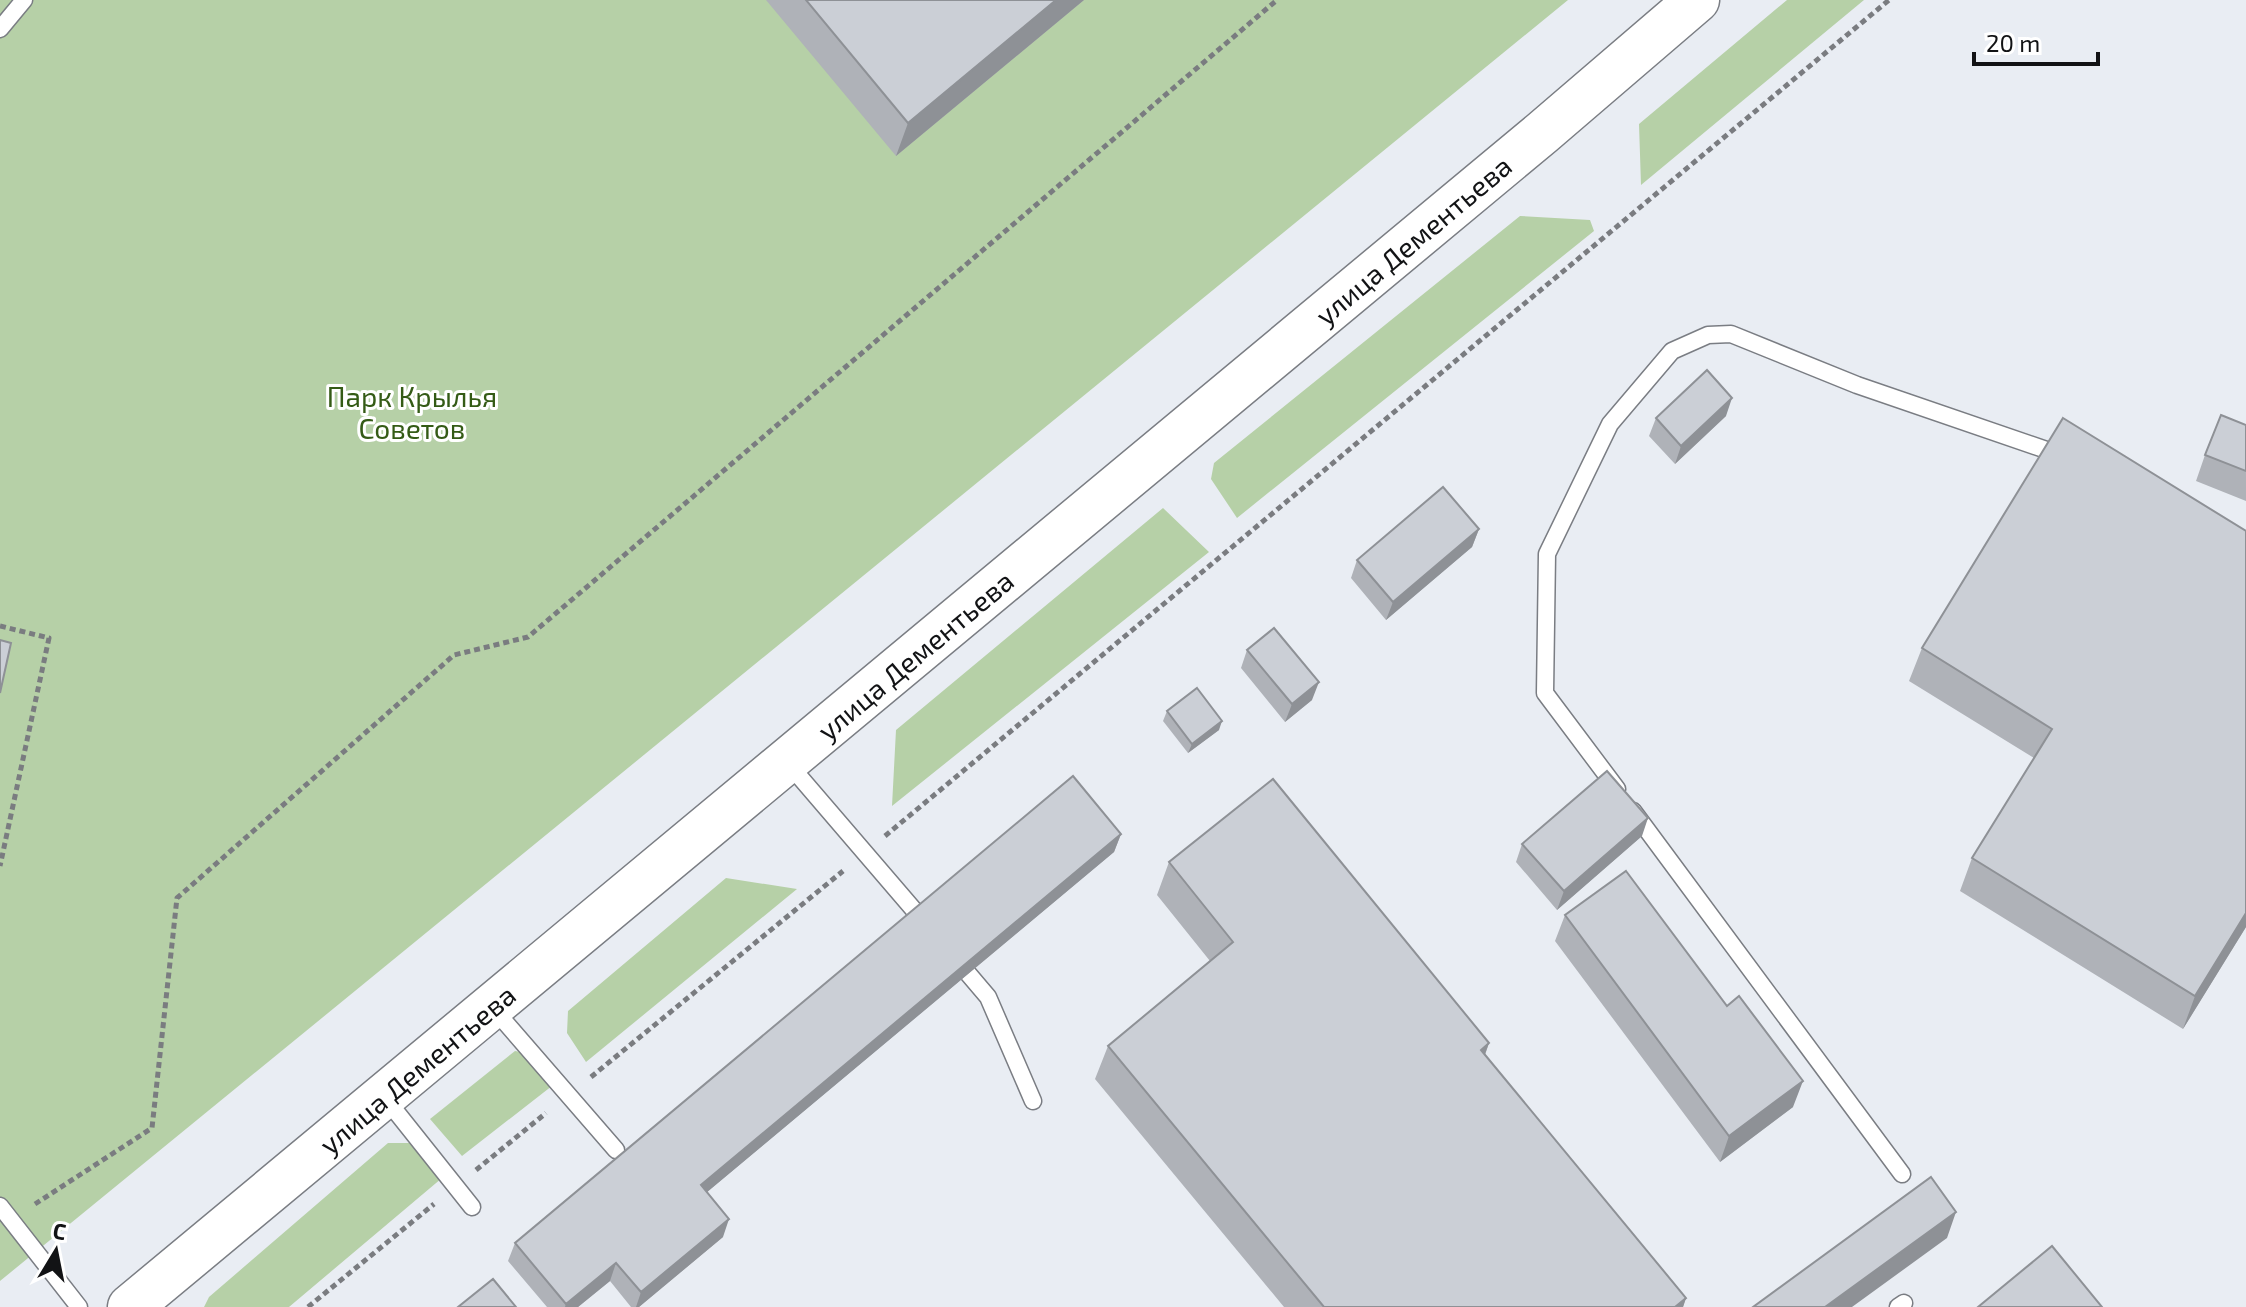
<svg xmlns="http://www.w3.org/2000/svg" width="2246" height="1307" viewBox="0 0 2246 1307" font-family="'Exo 2',sans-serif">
  <rect width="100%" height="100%" fill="#e9edf3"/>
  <path fill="#b6d0a7" d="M 0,0 L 1568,0 L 0,1281 Z
    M 1787,0 L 1864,0 L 1641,185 L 1639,124 Z
    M 1520,216 L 1590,220 L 1594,231 L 1237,518 L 1211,479 L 1214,463 Z
    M 1163,508 L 1209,552 L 892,806 L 896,730 Z
    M 726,878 L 797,889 L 586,1062 L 567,1033 L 568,1011 Z
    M 515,1051 L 537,1055 L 557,1082 L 462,1156 L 430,1119 Z
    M 388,1143 L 409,1143 L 442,1178 L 289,1307 L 204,1307 L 209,1297 Z"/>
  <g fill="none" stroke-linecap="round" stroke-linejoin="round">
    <g stroke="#7a7d83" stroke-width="19">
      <path id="lane" d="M 0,29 L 24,0
        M 787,762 L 926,924
        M 1617,789 L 1545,693 L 1547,554 L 1610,424 L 1672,351 L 1708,335 L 1731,334 L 1857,385 L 2064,456
        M 1633,811 L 1902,1174
        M 954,957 L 988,997 L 1033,1101
        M 492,1007 L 616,1150
        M 386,1099 L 472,1207
        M 0,1206 L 79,1307
        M 1898,1307 L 1904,1303"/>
    </g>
    <g stroke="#7a7d83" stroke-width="47">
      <path id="secondary" d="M 130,1307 L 1542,133 L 1697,0"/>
    </g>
    <path stroke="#7a7c80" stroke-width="5" stroke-dasharray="6 4" stroke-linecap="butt" d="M 0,626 L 49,638 L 0,866
      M 885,836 L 1889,0
      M 591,1077 L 843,871
      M 476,1170 L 546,1113
      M 35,1204 L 152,1128 L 177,898 L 454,655 L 528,637 L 1277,0
      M 308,1307 L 434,1204"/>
    <use href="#lane" stroke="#fff" stroke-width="16"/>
    <use href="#secondary" stroke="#fff" stroke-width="44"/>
  </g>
  <path fill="#afb2b8" d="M 766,0 L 1084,0 L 896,156 Z
    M 1726,416 L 1675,464 L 1649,436 L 1656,418 Z
    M 2246,425 L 2246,501 L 2196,481 L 2205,455 Z
    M 1479,529 L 1472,547 L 1386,620 L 1351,578 L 1357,560 Z
    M 2246,531 L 2246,927 L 2183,1029 L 1960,891 L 1972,858 L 2034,758 L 1909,681 L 1922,648 Z
    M 1247,650 L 1312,700 L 1285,722 L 1241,668 Z
    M 1167,711 L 1219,730 L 1188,753 L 1163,721 Z
    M 1121,834 L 1114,852 L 707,1192 L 723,1237 L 639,1307 L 631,1307 L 610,1281 L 578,1307 L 547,1307 L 508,1261 L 515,1243 Z
    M 1642,836 L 1557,910 L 1516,862 L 1522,844 Z
    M 1169,862 L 1489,1043 L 1485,1055 L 1686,1298 L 1683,1307 L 1284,1307 L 1095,1079 L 1108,1046 L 1210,961 L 1157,895 Z
    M 1565,915 L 1727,1006 L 1793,1107 L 1720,1162 L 1555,941 Z"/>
  <path fill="#8e9196" d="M 1056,0 L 1084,0 L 896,156 L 908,123 Z
    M 1732,398 L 1726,416 L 1675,464 L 1681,446 Z
    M 1479,529 L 1472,547 L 1386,620 L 1393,602 Z
    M 1319,682 L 1312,700 L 1285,722 L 1292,704 Z
    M 1222,721 L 1219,730 L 1188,753 L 1192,744 Z
    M 1648,818 L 1642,836 L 1557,910 L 1564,891 Z
    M 1121,834 L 1114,852 L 694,1203 L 701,1185 Z
    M 2246,913 L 2246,927 L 2183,1029 L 2195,996 Z
    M 1489,1043 L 1477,1076 L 1481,1050 Z
    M 1803,1081 L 1793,1107 L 1720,1162 L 1729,1136 Z
    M 1956,1212 L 1947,1238 L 1852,1307 L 1825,1307 Z
    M 729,1219 L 723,1237 L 639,1307 L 636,1307 L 641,1292 Z
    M 616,1263 L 610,1281 L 578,1307 L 565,1307 L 566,1304 Z
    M 1686,1298 L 1683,1307 L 1675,1307 Z"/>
  <path fill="#cbcfd6" stroke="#8e9196" stroke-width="2" d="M 806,0 L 1056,0 L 908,123 Z
    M 1707,370 L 1732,398 L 1681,446 L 1656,418 Z
    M 2221,415 L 2246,425 L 2246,471 L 2205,455 Z
    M 2063,418 L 2246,531 L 2246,913 L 2195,996 L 1972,858 L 2052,729 L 1922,648 Z
    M 1443,487 L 1479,529 L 1393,602 L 1357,560 Z
    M 1274,628 L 1319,682 L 1292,704 L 1247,650 Z
    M 0,640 L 11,643 L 0,693 Z
    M 1197,688 L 1222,721 L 1192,744 L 1167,711 Z
    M 1607,771 L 1648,818 L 1564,891 L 1522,844 Z
    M 1073,776 L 1121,834 L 701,1185 L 729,1219 L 641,1292 L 616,1263 L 566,1304 L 515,1243 Z
    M 1273,779 L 1489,1043 L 1481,1050 L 1686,1298 L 1675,1307 L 1324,1307 L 1108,1046 L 1233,942 L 1169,862 Z
    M 1626,871 L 1727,1006 L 1739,996 L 1803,1081 L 1729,1136 L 1565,915 Z
    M 1931,1177 L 1956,1212 L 1825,1307 L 1753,1307 Z
    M 2052,1246 L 2102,1307 L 1978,1307 Z
    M 493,1279 L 516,1307 L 458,1307 Z"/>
  <g text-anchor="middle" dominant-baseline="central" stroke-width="6" stroke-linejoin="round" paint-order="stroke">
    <g font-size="28" fill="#121315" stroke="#fff">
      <text transform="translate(1413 240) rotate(-40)">улица Дементьева</text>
      <text transform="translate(915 655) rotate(-40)">улица Дементьева</text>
      <text transform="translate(417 1069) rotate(-40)">улица Дементьева</text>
    </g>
    <g font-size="28" fill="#345b16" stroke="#fff">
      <text x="412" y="396">Парк Крылья<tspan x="412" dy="32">Советов</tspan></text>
    </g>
  </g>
  <g transform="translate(56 1251) rotate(10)" stroke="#ffffff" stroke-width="6" paint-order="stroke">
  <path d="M0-6L14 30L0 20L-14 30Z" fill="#121315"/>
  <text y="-12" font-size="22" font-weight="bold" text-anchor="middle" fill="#121315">С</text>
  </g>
  <path d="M1974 52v12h124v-12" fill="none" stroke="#121315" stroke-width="4"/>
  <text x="1986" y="52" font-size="24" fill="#121315" stroke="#ffffff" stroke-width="6" paint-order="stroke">20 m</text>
</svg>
